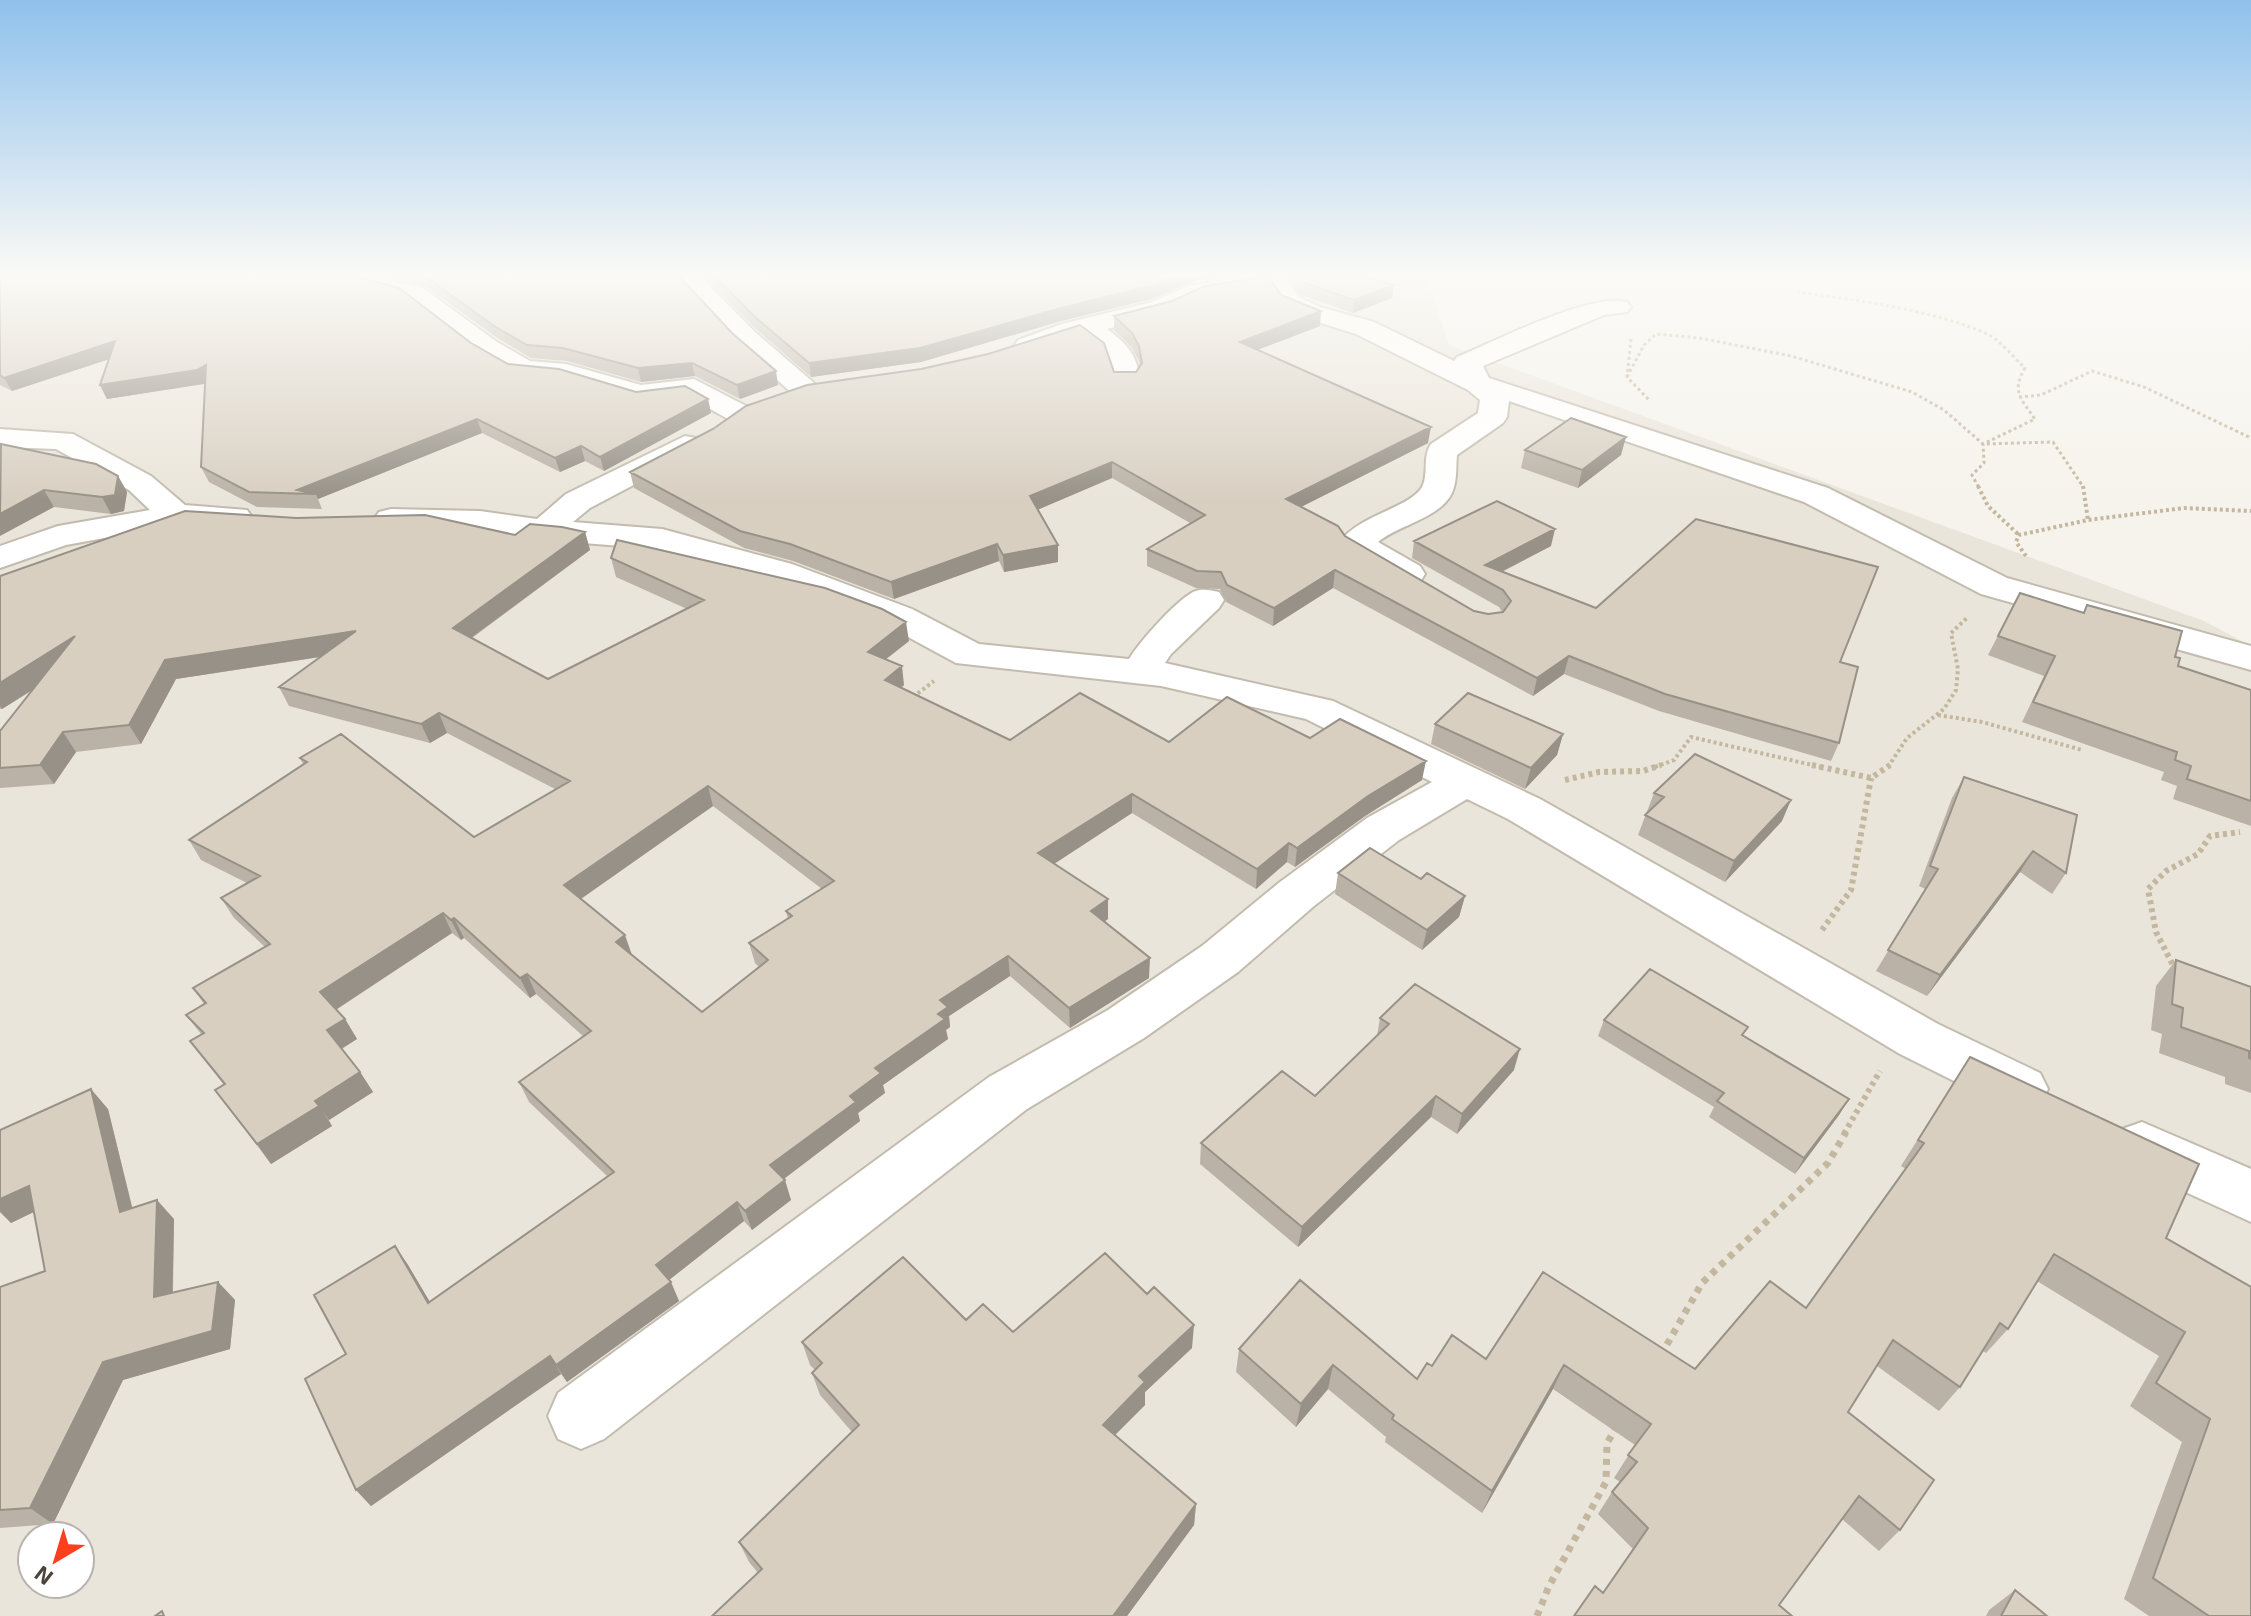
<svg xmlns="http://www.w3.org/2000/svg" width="2251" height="1616" viewBox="0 0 2251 1616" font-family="'Exo 2',sans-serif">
  <rect width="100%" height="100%" fill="#f6f3ec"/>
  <path fill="#eae5da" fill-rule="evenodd" d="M 0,275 L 1426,275 L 1449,345 L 2204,621 L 2251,646 L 2251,1616 L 0,1616 ZM 32,1536 L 80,1536 L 80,1584 L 32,1584 Z"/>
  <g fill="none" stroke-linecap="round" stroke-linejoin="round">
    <g stroke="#c2bbae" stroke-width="4">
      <path id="minor" d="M 358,275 L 384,275 L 389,280 L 423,288 L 497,342 L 530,361 L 566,364 L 641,385 L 694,379 L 748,407 L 753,413 L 748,419 L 738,422 L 728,419 L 689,397 L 640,403 L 564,380 L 514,375 L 477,354 L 423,309 L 405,298 L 371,290 Z
        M 673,275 L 699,275 L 755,332 L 814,383 L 818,389 L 814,395 L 804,398 L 794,395 L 737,344 Z
        M 1250,275 L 1285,275 L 1299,297 L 1320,307 L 1374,322 L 1454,361 L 1457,357 C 1496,341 1590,292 1627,302 L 1631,307 L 1627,312 L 1604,315 L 1483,366 L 1489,378 L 1828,488 L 2007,578 L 2251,646 L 2251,670 L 1981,594 L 1804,502 L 1509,401 L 1507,417 L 1503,423 L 1457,455 C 1456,465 1457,477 1454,487 C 1447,517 1399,524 1378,542 L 1420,566 L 1425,574 L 1420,582 C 1392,588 1367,564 1344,550 L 1339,543 C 1358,515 1410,508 1422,487 C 1429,474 1422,457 1431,444 L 1478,413 L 1480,400 L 1468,390 L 1356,334 L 1302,317 L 1281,307 L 1268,287 L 1204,297 L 1170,313 L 1107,329 C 1125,342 1138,355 1139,378 L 1135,384 L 1125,386 L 1115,384 C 1110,377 1112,373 1110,364 C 1106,350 1092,343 1081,336 L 1038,352 L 1018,352 L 1014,346 L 1018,340 L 1062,324 L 1152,302 L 1188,286 Z
        M 0,429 L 73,434 L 151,476 L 185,505 L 247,510 L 252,517 L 247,524 L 235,527 L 176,525 L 66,545 L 0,568 L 0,546 L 58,526 L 150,510 L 129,490 L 56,449 L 0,447 Z
        M 685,436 L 696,438 L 700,445 L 696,452 L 590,508 L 573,522 L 662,529 L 792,564 L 912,609 L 979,644 L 1129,659 C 1140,641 1175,602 1193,592 C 1202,588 1210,590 1219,592 L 1224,600 L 1219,608 L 1171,654 L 1165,663 L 1333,701 L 1540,799 L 1938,1024 L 2040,1073 L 2048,1089 L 2040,1105 L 2021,1111 L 2002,1105 L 1900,1054 L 1508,819 L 1467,799 L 1399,840 L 1314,906 L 1238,972 L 1144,1038 L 1027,1109 L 604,1439 L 581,1449 L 558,1439 L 548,1416 L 558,1393 L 989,1077 L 1108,1010 L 1202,946 L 1280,882 L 1367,818 L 1432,782 L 1306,719 L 1161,686 L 956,663 L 886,625 L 768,578 L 660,549 L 544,540 L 480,531 L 391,529 L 379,526 L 374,519 L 379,512 L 391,509 L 480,511 L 537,519 L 566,494 Z
        M 2142,1122 L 2251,1169 L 2251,1222 L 2122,1163 L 2114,1146 L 2122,1129 Z"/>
    </g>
    <path stroke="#c4b79f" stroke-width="3" stroke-dasharray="3 3" stroke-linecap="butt" d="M 1797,292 C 1851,299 1940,311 1989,335 C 2002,342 2014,358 2025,368 C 2011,391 2021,399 2035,419 L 1983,444 L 1984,463 L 1972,475 L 1979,488
      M 1631,339 L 1627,377 L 1649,400
      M 1627,377 L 1644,345 L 1656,334 L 1700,338 L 1791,356 L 1912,392 L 1944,410 L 1983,444 L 2053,442 L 2084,488
      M 2019,397 L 2041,395 L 2092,371 L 2144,387 L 2251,438"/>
    <path stroke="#c4b79f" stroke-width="4" stroke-dasharray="3 3" stroke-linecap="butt" d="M 1978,486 L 1988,506 L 2019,535
      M 2083,486 L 2088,520
      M 2026,556 L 2016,542 L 2019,535 L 2088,520 L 2184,508 L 2251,511
      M 913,697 L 934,681
      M 1938,715 L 1982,722 L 2082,750
      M 1655,767 L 1674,760 L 1691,737 L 1821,767
      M 1888,767 L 1907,738 L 1944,709 L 1956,690 L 1958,669 L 1951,633 L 1968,617"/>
    <path stroke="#c4b79f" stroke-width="6" stroke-dasharray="4 4" stroke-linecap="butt" d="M 1812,765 L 1871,778 L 1890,765
      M 1565,780 L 1599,772 L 1643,771 L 1661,765
      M 1822,930 L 1851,890 L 1871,778
      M 2176,971 L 2156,932 L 2148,889 L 2166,871 L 2198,854 L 2210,836 L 2240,832
      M 1844,1134 L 1880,1071"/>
    <path stroke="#c4b79f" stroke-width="7" stroke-dasharray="6 6" stroke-linecap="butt" d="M 1661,1355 L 1702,1283 L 1828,1163 L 1846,1132
      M 1537,1616 L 1549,1586 L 1606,1482 L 1607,1443 L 1616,1428"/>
    <use href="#minor" fill="#fff" fill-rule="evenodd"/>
  </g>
  <path fill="#bab2a6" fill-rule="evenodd" d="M 0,275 L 364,279 L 508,364 L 636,392 L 708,399 L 711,413 L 604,471 L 585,461 L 560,472 L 482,433 L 318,499 L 322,509 L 257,507 L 209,482 L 201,467 L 206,383 L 107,399 L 100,385 L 108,359 L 12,391 L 0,385 Z
    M 387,275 L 678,275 L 778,385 L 740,399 L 695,376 L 641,382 L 567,361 L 531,358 L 499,339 L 425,286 L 391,277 Z
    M 703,275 L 1232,275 L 1197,280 L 1151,299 L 1061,321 L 921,362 L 811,377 L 757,330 Z
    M 1287,275 L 1378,275 L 1370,278 L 1392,298 L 1353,313 L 1301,295 Z
    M 1281,295 L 1320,326 L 1257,350 L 1428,443 L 1301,507 L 1345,536 L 1474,611 L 1488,614 L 1502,612 L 1499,607 L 1412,558 L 1414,541 L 1551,546 L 1502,572 L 1596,608 L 1840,662 L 1839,743 L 1831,761 L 1659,711 L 1564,674 L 1533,696 L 1333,588 L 1273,626 L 1226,602 L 1220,589 L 1196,588 L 1147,566 L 1147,549 L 1190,523 L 1112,478 L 1037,510 L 1058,545 L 1058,562 L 1004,572 L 999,561 L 894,599 L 793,561 L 744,548 L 634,488 L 630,472 L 1114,372 L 1136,372 L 1140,366 L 1139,361 L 1132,348 L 1114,330 L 1114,316 Z
    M 0,445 L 118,476 L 127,492 L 124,511 L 111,514 L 54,507 Z
    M 1525,450 L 1621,455 L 1578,488 L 1521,468 Z
    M 585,532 L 590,550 L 472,638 L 548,679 L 687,609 L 616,577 L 611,558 L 909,641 L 886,659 L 904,685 L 901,688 L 1010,740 L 1169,742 L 1310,738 L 1422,780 L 1365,816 L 1295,867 L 1287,862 L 1256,889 L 1132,813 L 1054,864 L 1108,899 L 1108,919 L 1104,922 L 1149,978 L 1070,1028 L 1010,976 L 949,1016 L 950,1027 L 946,1030 L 948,1039 L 883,1085 L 885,1093 L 858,1113 L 860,1121 L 783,1179 L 791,1200 L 752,1230 L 744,1221 L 669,1280 L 679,1301 L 567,1382 L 561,1374 L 371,1506 L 356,1490 L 346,1354 L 395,1246 L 408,1265 L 430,1302 L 607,1176 L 529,1102 L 519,1082 L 584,1037 L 536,994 L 530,998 L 464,938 L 461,940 L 452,933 L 336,1010 L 345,1019 L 357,1039 L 342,1049 L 360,1072 L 373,1092 L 329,1120 L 332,1126 L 271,1164 L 215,1090 L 224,1085 L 190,1041 L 201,1034 L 186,1015 L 204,1004 L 193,988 L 265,947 L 234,918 L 221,898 L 247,883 L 201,860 L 189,840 L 303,764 L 300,758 L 474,837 L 555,789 L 447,733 L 430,743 L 289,706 L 279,687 L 321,657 L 176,679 L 141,744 L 76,752 L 54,784 L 0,788 L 0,731 L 33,690 L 2,709 L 0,709 L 0,576 L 515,535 ZM 713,806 L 822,889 L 786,911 L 788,919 L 749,943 L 755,963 L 759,967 L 702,1012 L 632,955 L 581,899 Z
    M 2020,593 L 2083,613 L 2087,605 L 2175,657 L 2178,666 L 2251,690 L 2251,826 L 2173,799 L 2177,786 L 2161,780 L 2164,772 L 2022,722 L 2044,676 L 1988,655 Z
    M 1435,724 L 1563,734 L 1557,755 L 1525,789 L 1431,744 Z
    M 1964,777 L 2066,873 L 2052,894 L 2020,872 L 1927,996 L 1876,971 L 1925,889 L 1919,886 L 1952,798 Z
    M 1654,793 L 1782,821 L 1725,882 L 1638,835 Z
    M 1338,873 L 1421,879 L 1465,896 L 1459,917 L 1422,950 L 1335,894 Z
    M 2176,960 L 2251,987 L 2251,1093 L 2225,1084 L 2225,1077 L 2159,1053 L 2162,1034 L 2151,1030 L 2156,986 Z
    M 1380,1018 L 1514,1070 L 1457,1134 L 1431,1117 L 1298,1247 L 1200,1164 L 1201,1143 L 1315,1096 L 1377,1036 Z
    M 1604,1020 L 1743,1036 L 1849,1099 L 1839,1115 L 1795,1174 L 1709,1117 L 1714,1107 L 1598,1036 Z
    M 1970,1057 L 2166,1238 L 2251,1287 L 2251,1616 L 2149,1616 L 2124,1599 L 2182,1442 L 2130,1406 L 2159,1356 L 2037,1281 L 2008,1329 L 1986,1353 L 1983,1351 L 1960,1387 L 1939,1411 L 1877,1366 L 1848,1412 L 1900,1530 L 1879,1551 L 1842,1519 L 1603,1593 L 1633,1549 L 1598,1514 L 1612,1492 L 1620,1482 L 1614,1478 L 1635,1445 L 1553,1389 L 1482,1513 L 1385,1442 L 1386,1437 L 1328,1389 L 1296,1427 L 1236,1372 L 1239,1349 L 1417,1379 L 1432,1366 L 1486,1359 L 1695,1369 L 1806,1308 L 1906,1169 L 1901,1166 Z
    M 108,1109 L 132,1208 L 174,1219 L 173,1293 L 218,1282 L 235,1300 L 230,1349 L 123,1380 L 53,1524 L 0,1528 L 0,1287 L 45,1271 L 34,1212 L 11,1223 Z
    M 966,1320 L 1013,1332 L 1192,1348 L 1145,1392 L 1145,1405 L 1115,1435 L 1196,1504 L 1194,1525 L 1127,1616 L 712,1616 L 758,1573 L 749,1562 L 739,1542 L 852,1432 L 820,1395 L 812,1373 L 815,1370 L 810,1365 L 802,1342 Z
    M 2015,1590 L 2047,1616 L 1986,1616 L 1989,1610 Z"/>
  <path fill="#979187" d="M 1179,275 L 1232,275 L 1197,280 L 1151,299 L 1061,321 L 921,362 L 811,377 L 809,363 Z
    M 1352,275 L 1378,275 L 1351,286 Z
    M 1394,285 L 1392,298 L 1353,313 L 1354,300 Z
    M 1321,311 L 1320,326 L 1239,357 L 1240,342 Z
    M 115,341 L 122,355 L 12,391 L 4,378 Z
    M 692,363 L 695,376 L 641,382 L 638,368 Z
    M 206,365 L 213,379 L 204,384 L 107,399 L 100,385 Z
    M 776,371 L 778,385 L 740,399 L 737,385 Z
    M 708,399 L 711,413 L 604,471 L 600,457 Z
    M 477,419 L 482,433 L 318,499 L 316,494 L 297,490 Z
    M 1431,427 L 1428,443 L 1285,515 L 1286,499 Z
    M 1626,437 L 1621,455 L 1578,488 L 1582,470 Z
    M 581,446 L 585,461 L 560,472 L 555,458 Z
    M 1112,462 L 1112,478 L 1030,513 L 1030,496 Z
    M 118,476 L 127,492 L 124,511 L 111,514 L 102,497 Z
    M 44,490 L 54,507 L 0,536 L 0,514 Z
    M 1555,529 L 1551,546 L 1485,580 L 1485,565 Z
    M 585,532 L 590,550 L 460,646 L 453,628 Z
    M 997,544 L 999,561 L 894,599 L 891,582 Z
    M 1058,545 L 1058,562 L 1004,572 L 1003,555 Z
    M 1335,570 L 1333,588 L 1273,626 L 1274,608 Z
    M 906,622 L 909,641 L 871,671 L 868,652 Z
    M 356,631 L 364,650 L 176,679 L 141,744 L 129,725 L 165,660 Z
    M 75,636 L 87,655 L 2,709 L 0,706 L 0,683 Z
    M 1569,656 L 1564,674 L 1533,696 L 1537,678 Z
    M 902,666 L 904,685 L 887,699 L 885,680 Z
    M 439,713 L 447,733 L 430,743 L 421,724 Z
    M 63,732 L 76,752 L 54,784 L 40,765 Z
    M 1563,734 L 1557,755 L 1525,789 L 1531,768 Z
    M 1426,761 L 1422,780 L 1365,816 L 1295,867 L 1297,848 L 1368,796 Z
    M 708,786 L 713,806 L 572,905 L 564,885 Z
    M 1132,794 L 1132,813 L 1040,873 L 1038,853 Z
    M 1791,800 L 1782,821 L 1725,882 L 1734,861 Z
    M 1289,843 L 1287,862 L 1256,889 L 1257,869 Z
    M 2033,851 L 2020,872 L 1927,996 L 1940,975 Z
    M 1465,896 L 1459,917 L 1422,950 L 1427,930 Z
    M 1108,899 L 1108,919 L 1091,931 L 1091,911 Z
    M 443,913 L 452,933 L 332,1012 L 320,992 Z
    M 454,918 L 464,938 L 461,940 L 451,920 Z
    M 625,935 L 632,955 L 616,942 Z
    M 1008,956 L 1010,976 L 949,1016 L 950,1027 L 946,1030 L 948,1039 L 883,1085 L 885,1093 L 858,1113 L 860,1121 L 776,1185 L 770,1165 L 850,1096 L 875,1068 L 938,1014 L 940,1000 Z
    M 1150,958 L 1149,978 L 1070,1028 L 1069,1008 Z
    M 527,974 L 536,994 L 530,998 L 520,978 Z
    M 345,1019 L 357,1039 L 339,1050 L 327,1030 Z
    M 1520,1049 L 1514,1070 L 1457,1134 L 1462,1114 Z
    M 360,1072 L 373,1092 L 329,1120 L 315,1101 Z
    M 91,1089 L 108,1109 L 138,1231 L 120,1212 Z
    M 1436,1096 L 1431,1117 L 1298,1247 L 1302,1227 Z
    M 1849,1099 L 1839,1115 L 1795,1174 L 1804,1158 Z
    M 319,1106 L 332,1126 L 271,1164 L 257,1144 Z
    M 785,1180 L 791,1200 L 752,1230 L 745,1211 Z
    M 29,1186 L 48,1205 L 11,1223 L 0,1212 L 0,1199 Z
    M 157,1200 L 174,1219 L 172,1316 L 154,1297 Z
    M 737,1202 L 744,1221 L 664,1284 L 656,1265 Z
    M 395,1246 L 408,1265 L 441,1321 L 428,1303 Z
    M 218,1282 L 235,1300 L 230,1349 L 123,1380 L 53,1524 L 30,1508 L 103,1362 Z
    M 671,1282 L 679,1301 L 567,1382 L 556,1365 Z
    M 1194,1325 L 1192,1348 L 1145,1392 L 1145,1405 L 1103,1447 L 1103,1425 L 1139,1376 Z
    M 550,1356 L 561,1374 L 371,1506 L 356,1490 Z
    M 1333,1365 L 1328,1389 L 1296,1427 L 1301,1404 Z
    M 1564,1365 L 1553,1389 L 1482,1513 L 1492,1491 Z
    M 1196,1504 L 1194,1525 L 1127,1616 L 1113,1616 Z"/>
  <path fill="#d8cfc1" stroke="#979187" stroke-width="2" fill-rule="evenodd" d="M 0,275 L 360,275 L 364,279 L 399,288 L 471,343 L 508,364 L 559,369 L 636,392 L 685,386 L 708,399 L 600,457 L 581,446 L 555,458 L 477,419 L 297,490 L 316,494 L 249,492 L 201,467 L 206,365 L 197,370 L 100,385 L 115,341 L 4,378 L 0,375 Z
    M 423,275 L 678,275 L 732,333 L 776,371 L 737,385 L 692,363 L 638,368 L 563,348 L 527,345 L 494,326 Z
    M 713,275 L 1179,275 L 1151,286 L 1061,308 L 920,348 L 809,363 L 755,317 Z
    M 1297,275 L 1359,275 L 1394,285 L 1354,300 L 1302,282 Z
    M 1268,276 L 1281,295 L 1321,311 L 1240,342 L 1431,427 L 1286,499 L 1338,526 L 1345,536 L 1474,611 L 1488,614 L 1503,612 L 1511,601 L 1503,590 L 1414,541 L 1497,501 L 1555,529 L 1485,565 L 1596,608 L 1696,519 L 1878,567 L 1840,662 L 1858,667 L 1839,743 L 1665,694 L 1569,656 L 1537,678 L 1335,570 L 1274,608 L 1227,585 L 1221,572 L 1197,571 L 1147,549 L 1205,515 L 1112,462 L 1030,496 L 1058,545 L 1003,555 L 997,544 L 891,582 L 790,544 L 740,531 L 630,472 L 713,429 L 746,406 L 807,385 L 921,369 L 988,354 L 1080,325 L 1104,343 L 1114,372 L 1136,372 L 1142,363 L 1139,346 L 1132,333 L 1114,316 L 1172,301 L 1205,286 Z
    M 1571,418 L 1626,437 L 1582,470 L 1525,450 Z
    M 1,444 L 96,464 L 118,476 L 115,495 L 102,497 L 44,490 L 0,514 Z
    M 185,511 L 296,518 L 425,515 L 515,535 L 530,524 L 562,527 L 585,532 L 453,628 L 548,679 L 704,600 L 611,558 L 617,540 L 825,588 L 882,609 L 906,622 L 868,652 L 902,666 L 885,680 L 1010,740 L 1080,693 L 1169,742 L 1227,697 L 1310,738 L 1340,719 L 1426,761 L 1368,796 L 1297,848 L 1289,843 L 1257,869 L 1132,794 L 1038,853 L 1108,899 L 1091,911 L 1150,958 L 1069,1008 L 1008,956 L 940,1000 L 948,1007 L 938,1014 L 945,1019 L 875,1068 L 881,1073 L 850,1096 L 856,1102 L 770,1165 L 785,1180 L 745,1211 L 737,1202 L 656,1265 L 671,1282 L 556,1365 L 550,1356 L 356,1490 L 305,1379 L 346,1354 L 314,1295 L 395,1246 L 428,1303 L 614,1172 L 519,1082 L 591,1031 L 527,974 L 520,978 L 454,918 L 451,920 L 443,913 L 320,992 L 345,1019 L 327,1030 L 360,1072 L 315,1101 L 319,1106 L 257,1144 L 215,1090 L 225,1084 L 190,1041 L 204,1033 L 186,1015 L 206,1003 L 193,988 L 270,944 L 221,898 L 260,876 L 189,840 L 307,762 L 300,758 L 341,734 L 474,837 L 570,781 L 439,713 L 421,724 L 279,687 L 356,631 L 165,660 L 129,725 L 63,732 L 40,765 L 0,768 L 0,731 L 75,636 L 0,683 L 0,576 ZM 708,786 L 834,881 L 786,911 L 792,916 L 749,943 L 768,960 L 702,1012 L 616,942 L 625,935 L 564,885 Z
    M 2020,593 L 2084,613 L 2087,605 L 2182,631 L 2175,657 L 2180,658 L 2178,666 L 2251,690 L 2251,801 L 2187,779 L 2191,766 L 2175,760 L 2177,752 L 2033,702 L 2055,656 L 1998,636 Z
    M 1468,693 L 1563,734 L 1531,768 L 1435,724 Z
    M 1695,754 L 1791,800 L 1734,861 L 1645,815 L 1664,797 L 1654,793 Z
    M 1964,777 L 2077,815 L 2066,873 L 2033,851 L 1940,975 L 1888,950 L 1938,869 L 1930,866 Z
    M 1370,848 L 1421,879 L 1427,873 L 1465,896 L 1427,930 L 1338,873 Z
    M 2176,960 L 2251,987 L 2251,1059 L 2249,1058 L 2249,1051 L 2181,1027 L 2183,1008 L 2172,1004 Z
    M 1650,969 L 1748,1027 L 1742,1035 L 1849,1099 L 1804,1158 L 1717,1101 L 1724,1093 L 1604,1020 Z
    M 1415,984 L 1520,1049 L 1462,1114 L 1436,1096 L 1302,1227 L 1201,1143 L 1282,1071 L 1315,1096 L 1389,1024 L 1380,1018 Z
    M 1970,1057 L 2199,1164 L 2166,1238 L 2251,1287 L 2251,1616 L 2209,1616 L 2153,1578 L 2210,1419 L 2156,1383 L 2185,1332 L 2054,1254 L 2008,1329 L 2000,1323 L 1960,1387 L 1893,1340 L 1848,1412 L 1934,1480 L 1900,1530 L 1859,1496 L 1779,1605 L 1792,1616 L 1574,1616 L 1595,1586 L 1603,1593 L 1648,1528 L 1612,1492 L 1637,1462 L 1628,1455 L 1651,1424 L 1564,1365 L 1492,1491 L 1392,1419 L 1394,1415 L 1333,1365 L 1301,1404 L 1239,1349 L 1300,1280 L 1417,1379 L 1427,1363 L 1432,1366 L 1452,1335 L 1486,1359 L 1543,1272 L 1695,1369 L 1770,1281 L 1806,1308 L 1924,1143 L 1918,1140 Z
    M 91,1089 L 120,1212 L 157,1200 L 154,1297 L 218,1282 L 212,1331 L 103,1362 L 30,1508 L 0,1510 L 0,1287 L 45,1271 L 29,1186 L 0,1199 L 0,1130 Z
    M 1105,1253 L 1147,1294 L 1154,1287 L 1194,1325 L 1139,1376 L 1145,1382 L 1103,1425 L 1196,1504 L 1113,1616 L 712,1616 L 762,1569 L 739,1542 L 859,1425 L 812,1373 L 822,1363 L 802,1342 L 903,1257 L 966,1320 L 983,1304 L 1013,1332 Z
    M 2015,1590 L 2047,1616 L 2001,1616 Z
    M 162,1611 L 164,1616 L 155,1616 Z"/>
  <linearGradient id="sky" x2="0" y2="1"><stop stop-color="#8fc1ec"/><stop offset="0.55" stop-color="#fbfaf6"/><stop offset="1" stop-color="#fbfaf6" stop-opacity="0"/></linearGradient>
  <rect width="2251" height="501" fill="url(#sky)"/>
  <g transform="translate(56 1560) rotate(218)"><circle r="38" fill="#ffffff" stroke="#b7b4b0" stroke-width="2"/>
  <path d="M0-6L14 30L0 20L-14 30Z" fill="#fc3f1d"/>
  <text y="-12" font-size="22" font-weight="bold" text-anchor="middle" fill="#4b4439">N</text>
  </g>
</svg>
